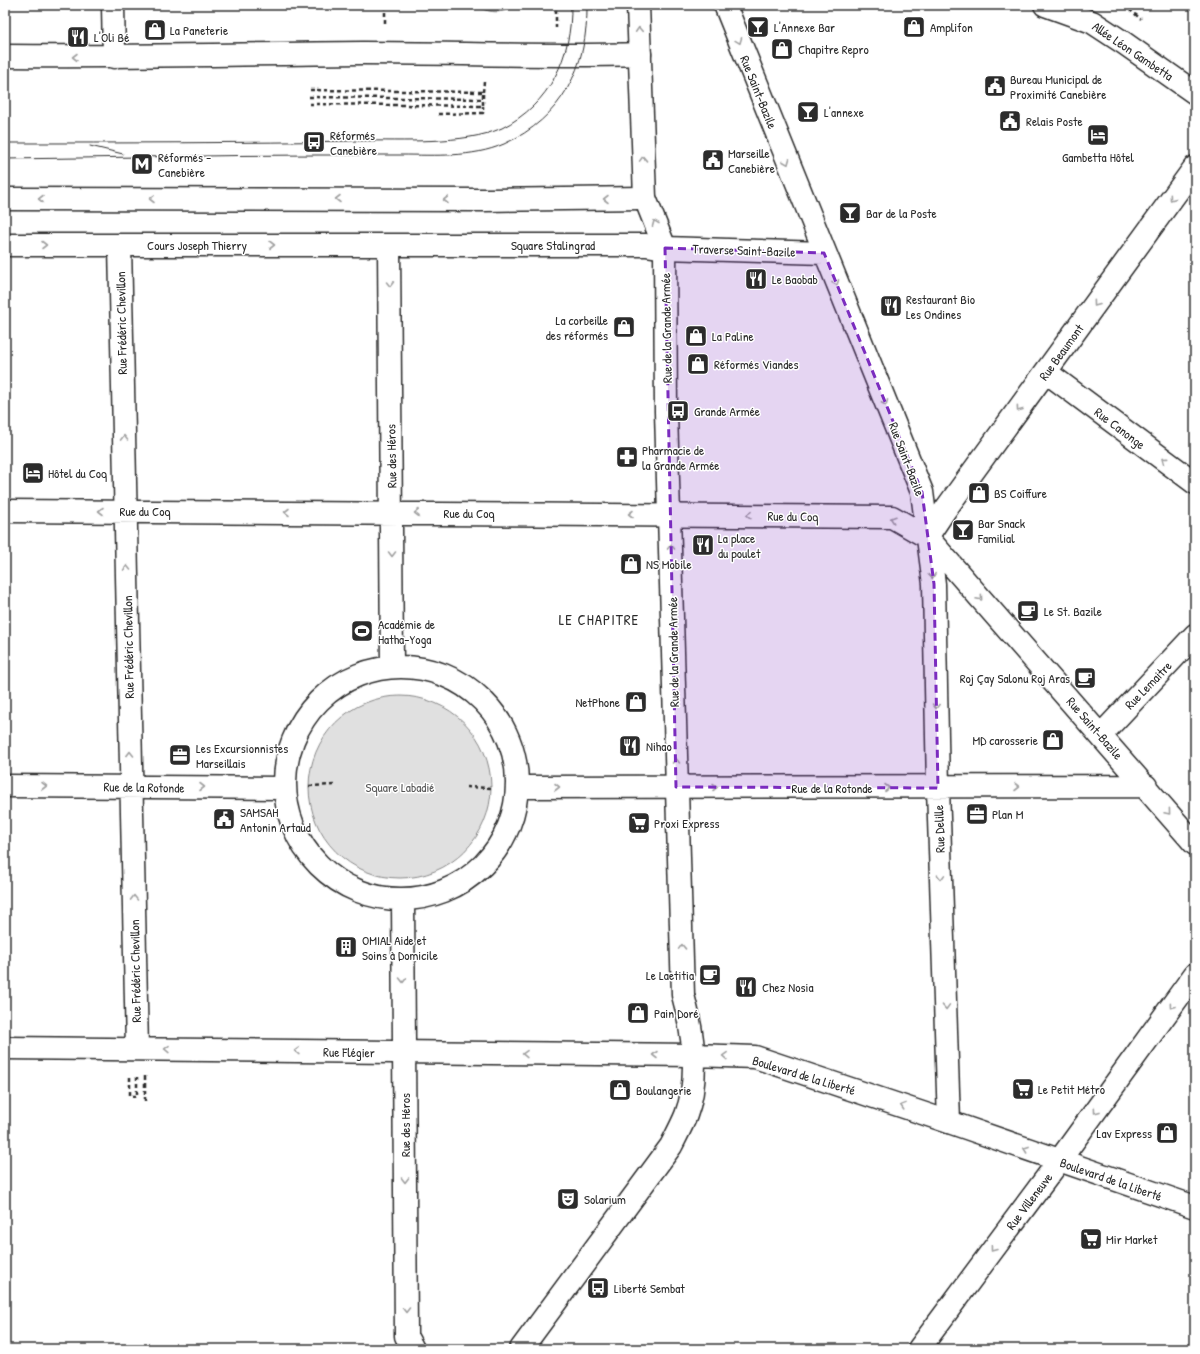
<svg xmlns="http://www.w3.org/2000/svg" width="1200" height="1354" viewBox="0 0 1200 1354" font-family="'Patrick Hand',sans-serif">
  <rect width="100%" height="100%" fill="#fff"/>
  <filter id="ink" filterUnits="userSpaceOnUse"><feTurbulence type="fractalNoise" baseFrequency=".025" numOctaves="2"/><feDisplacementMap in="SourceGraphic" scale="8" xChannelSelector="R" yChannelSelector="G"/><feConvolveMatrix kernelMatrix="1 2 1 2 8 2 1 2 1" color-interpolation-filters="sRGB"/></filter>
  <g filter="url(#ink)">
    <path fill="#e0e0e0" stroke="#868686" d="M309 787a91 91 0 1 1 182 0a91 91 0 1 1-182 0Z"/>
    <path fill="#b6b6b6" stroke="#7e7e7e" d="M 475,5 L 515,5 C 504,15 487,13 475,5 Z"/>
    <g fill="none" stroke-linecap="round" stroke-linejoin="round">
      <g stroke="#2b2b2b" stroke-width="25">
        <path id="minor" d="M 113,5 L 114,57
          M 725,5 L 922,492 L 934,584 L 938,788 L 949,1122
          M 1045,5 L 1092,22 L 1124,43 L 1195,93
          M 5,56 C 124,57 243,54 363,53 C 455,53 548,57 640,54
          M 5,199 L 485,200 L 645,198
          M 5,245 L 646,245 L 665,248 L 824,253
          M 120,245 L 137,1049
          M 389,245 L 392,667
          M 1046,372 L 1195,483
          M 5,511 L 892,517 L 927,537 L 1195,844
          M 927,537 L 945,510 L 1195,167
          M285 783a116 116 0 1 1 232 0a116 116 0 1 1-232 0Z
          M 1101,735 L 1195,635
          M 5,786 L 283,788
          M 518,787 L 1146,786
          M 403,899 L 406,1336 L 413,1349
          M 5,1048 L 694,1055
          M 919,1349 L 1059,1161 L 1195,974"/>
      </g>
      <g stroke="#2b2b2b" stroke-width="25">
        <path id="major" d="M 694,1055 L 755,1057 L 949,1122 L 1195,1207
          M 521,1349 L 671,1146 C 676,1136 682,1125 686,1115 C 700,1078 693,1032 683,995 L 666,412 L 665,248 L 645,198 L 638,5"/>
      </g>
      <path stroke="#2b2b2b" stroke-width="2.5" stroke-dasharray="4 3" stroke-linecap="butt" d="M 385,5 L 385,26
        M 1124,5 L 1141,19
        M 556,28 L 556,5
        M 310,90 L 483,92 L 483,106 L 310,104
        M 483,92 L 484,82
        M 309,97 L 483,99
        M 438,114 L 483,113 L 483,106
        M 309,786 L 335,785
        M 466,787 L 491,788
        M 145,1076 L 145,1104
        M 130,1077 L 130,1096 L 137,1096 L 137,1077"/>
      <use href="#minor" stroke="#fff" stroke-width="22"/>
      <use href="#major" stroke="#fff" stroke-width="22"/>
      <path stroke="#2b2b2b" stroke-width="1" d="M 5,143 C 123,143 242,143 360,141 C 401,140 465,145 502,128 C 550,104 572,57 571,5
        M 90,146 L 123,154
        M 5,159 C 109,158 213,155 316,155 C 344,155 373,155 401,155 C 435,155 472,158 504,144 C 562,118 588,67 587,5"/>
    </g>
    <defs><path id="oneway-chevron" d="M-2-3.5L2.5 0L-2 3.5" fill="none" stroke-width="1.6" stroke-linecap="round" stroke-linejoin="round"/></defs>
    <g stroke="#a0a0a0">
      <use href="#oneway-chevron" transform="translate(639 30) rotate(-93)"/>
      <use href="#oneway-chevron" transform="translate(739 41) rotate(69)"/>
      <use href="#oneway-chevron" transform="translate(75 57) rotate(-180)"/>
      <use href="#oneway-chevron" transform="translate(643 159) rotate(-92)"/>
      <use href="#oneway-chevron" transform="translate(787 162) rotate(68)"/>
      <use href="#oneway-chevron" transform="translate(1172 198) rotate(126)"/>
      <use href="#oneway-chevron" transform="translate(41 199) rotate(-180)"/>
      <use href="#oneway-chevron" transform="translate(152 199) rotate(180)"/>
      <use href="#oneway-chevron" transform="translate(338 199) rotate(-180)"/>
      <use href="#oneway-chevron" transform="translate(606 199) rotate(180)"/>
      <use href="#oneway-chevron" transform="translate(446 200) rotate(-180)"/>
      <use href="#oneway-chevron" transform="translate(655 223) rotate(-112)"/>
      <use href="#oneway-chevron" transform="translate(44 245)"/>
      <use href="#oneway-chevron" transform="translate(272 245)"/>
      <use href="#oneway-chevron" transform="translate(836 283) rotate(68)"/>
      <use href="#oneway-chevron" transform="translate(390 284) rotate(89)"/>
      <use href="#oneway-chevron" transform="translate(1096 304) rotate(126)"/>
      <use href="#oneway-chevron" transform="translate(885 403) rotate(68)"/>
      <use href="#oneway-chevron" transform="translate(1019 409) rotate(126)"/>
      <use href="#oneway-chevron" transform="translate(124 438) rotate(-91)"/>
      <use href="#oneway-chevron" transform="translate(1164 460) rotate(-143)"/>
      <use href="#oneway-chevron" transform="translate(101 511) rotate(-180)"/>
      <use href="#oneway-chevron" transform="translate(287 512) rotate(-180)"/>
      <use href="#oneway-chevron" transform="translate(417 513) rotate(-180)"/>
      <use href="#oneway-chevron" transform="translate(631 514) rotate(-180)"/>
      <use href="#oneway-chevron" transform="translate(749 515) rotate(-179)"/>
      <use href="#oneway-chevron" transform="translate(893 519) rotate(-162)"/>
      <use href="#oneway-chevron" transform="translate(671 547) rotate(-91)"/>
      <use href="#oneway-chevron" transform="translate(392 554) rotate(90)"/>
      <use href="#oneway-chevron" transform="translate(127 568) rotate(-91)"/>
      <use href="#oneway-chevron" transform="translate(932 576) rotate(82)"/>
      <use href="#oneway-chevron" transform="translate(980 598) rotate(49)"/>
      <use href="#oneway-chevron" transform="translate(936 706) rotate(89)"/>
      <use href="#oneway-chevron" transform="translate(130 754) rotate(-91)"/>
      <use href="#oneway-chevron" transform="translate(676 761) rotate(-91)"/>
      <use href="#oneway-chevron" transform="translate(44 786)"/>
      <use href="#oneway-chevron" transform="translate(202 787)"/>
      <use href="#oneway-chevron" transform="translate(557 787)"/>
      <use href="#oneway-chevron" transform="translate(715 787)"/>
      <use href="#oneway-chevron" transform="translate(1017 787)"/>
      <use href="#oneway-chevron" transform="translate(887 788)"/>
      <use href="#oneway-chevron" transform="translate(1168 812) rotate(50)"/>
      <use href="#oneway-chevron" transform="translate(941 877) rotate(88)"/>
      <use href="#oneway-chevron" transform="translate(134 898) rotate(-91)"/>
      <use href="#oneway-chevron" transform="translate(682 947) rotate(-92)"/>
      <use href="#oneway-chevron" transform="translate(403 980) rotate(89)"/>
      <use href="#oneway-chevron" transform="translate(1172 1006) rotate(126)"/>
      <use href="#oneway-chevron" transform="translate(946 1007) rotate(88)"/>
      <use href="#oneway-chevron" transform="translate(167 1049) rotate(-179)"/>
      <use href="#oneway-chevron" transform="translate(297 1051) rotate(-179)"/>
      <use href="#oneway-chevron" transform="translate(525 1054) rotate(-179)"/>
      <use href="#oneway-chevron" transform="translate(655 1055) rotate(-180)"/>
      <use href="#oneway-chevron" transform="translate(725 1056) rotate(-178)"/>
      <use href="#oneway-chevron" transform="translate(903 1106) rotate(-162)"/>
      <use href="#oneway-chevron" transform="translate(1096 1111) rotate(126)"/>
      <use href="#oneway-chevron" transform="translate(1026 1149) rotate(-160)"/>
      <use href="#oneway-chevron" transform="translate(405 1180) rotate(90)"/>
      <use href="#oneway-chevron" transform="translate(993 1249) rotate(127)"/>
      <use href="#oneway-chevron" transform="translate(406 1310) rotate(90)"/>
    </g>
  </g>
  <path fill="#7b2cbf" fill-opacity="0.2" stroke="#7b2cbf" stroke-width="3" stroke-dasharray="8 5" stroke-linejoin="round" d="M 665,248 L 824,253 L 922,492 L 934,584 L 938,788 L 676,787 Z"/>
  <defs>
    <g id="bar-square" transform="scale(1.15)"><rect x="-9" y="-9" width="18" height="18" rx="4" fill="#2b2b2b" stroke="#fff"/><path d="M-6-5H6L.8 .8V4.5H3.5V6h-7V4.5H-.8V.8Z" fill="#fff"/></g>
    <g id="shop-square" transform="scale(1.15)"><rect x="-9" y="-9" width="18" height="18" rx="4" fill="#2b2b2b" stroke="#fff"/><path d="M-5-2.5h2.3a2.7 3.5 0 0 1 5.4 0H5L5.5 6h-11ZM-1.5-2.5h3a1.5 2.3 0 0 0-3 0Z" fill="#fff"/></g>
    <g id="restaurant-square" transform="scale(1.15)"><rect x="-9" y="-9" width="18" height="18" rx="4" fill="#2b2b2b" stroke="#fff"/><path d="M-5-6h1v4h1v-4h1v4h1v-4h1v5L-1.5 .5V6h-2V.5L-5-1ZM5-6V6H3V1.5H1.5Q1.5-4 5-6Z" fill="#fff"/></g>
    <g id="civic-square" transform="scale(1.15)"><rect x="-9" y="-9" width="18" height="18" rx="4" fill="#2b2b2b" stroke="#fff"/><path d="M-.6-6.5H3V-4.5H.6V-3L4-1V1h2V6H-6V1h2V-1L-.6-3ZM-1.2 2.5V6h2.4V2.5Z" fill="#fff"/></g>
    <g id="hotel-square" transform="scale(1.15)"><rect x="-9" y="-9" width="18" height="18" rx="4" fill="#2b2b2b" stroke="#fff"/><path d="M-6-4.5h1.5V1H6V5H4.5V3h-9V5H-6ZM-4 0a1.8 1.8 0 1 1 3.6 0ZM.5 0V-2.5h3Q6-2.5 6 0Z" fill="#fff"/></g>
    <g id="bus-square" transform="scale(1.15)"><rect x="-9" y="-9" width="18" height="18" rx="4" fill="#2b2b2b" stroke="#fff"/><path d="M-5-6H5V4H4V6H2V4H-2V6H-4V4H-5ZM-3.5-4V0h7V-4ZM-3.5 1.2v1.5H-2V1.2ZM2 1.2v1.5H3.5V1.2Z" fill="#fff"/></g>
    <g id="metro-square" transform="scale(1.15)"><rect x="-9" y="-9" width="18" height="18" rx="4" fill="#2b2b2b" stroke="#fff"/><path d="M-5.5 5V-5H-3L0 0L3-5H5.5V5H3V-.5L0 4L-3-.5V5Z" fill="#fff"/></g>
    <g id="pharmacy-square" transform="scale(1.15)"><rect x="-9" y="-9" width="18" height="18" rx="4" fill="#2b2b2b" stroke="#fff"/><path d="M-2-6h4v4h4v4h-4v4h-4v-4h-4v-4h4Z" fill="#fff"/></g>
    <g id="cafe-square" transform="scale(1.15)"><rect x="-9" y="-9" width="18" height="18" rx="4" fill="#2b2b2b" stroke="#fff"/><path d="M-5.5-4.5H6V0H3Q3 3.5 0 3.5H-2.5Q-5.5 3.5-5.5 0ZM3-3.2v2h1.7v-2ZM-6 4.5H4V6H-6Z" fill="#fff"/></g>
    <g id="stadium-square" transform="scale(1.15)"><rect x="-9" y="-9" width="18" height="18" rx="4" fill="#2b2b2b" stroke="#fff"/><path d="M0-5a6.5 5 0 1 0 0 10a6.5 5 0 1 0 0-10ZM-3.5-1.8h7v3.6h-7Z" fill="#fff"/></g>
    <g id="office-square" transform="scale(1.15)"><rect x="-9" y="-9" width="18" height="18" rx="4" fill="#2b2b2b" stroke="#fff"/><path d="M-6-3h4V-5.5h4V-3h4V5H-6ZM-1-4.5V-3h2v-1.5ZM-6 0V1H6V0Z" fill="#fff"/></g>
    <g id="supermarket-square" transform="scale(1.15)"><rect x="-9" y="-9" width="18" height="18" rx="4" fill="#2b2b2b" stroke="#fff"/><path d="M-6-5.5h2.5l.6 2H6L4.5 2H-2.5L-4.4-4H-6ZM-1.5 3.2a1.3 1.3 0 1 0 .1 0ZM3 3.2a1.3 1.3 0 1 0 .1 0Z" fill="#fff"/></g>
    <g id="building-square" transform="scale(1.15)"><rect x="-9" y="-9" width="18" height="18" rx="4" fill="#2b2b2b" stroke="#fff"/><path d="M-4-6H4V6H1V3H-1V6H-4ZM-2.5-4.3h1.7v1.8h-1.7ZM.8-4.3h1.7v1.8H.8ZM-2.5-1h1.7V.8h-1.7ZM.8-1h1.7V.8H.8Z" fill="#fff"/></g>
    <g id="theatre-square" transform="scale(1.15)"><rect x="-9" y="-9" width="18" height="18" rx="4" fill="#2b2b2b" stroke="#fff"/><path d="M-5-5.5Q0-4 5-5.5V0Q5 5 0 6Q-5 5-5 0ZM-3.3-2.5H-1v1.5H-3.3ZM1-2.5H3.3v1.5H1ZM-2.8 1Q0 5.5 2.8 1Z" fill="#fff"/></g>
  </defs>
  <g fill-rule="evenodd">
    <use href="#bar-square" x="758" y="27"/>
    <use href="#shop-square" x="914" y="27"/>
    <use href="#shop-square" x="155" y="30"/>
    <use href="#restaurant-square" x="78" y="37"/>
    <use href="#shop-square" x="782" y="49"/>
    <use href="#civic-square" x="995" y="86"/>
    <use href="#bar-square" x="808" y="112"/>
    <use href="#civic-square" x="1010" y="121"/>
    <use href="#hotel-square" x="1098" y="135"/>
    <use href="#bus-square" x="314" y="142"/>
    <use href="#civic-square" x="713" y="160"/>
    <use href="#metro-square" x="142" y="164"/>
    <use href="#bar-square" x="850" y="213"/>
    <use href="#restaurant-square" x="756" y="279"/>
    <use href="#restaurant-square" x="891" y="306"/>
    <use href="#shop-square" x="624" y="327"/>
    <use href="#shop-square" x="696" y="336"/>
    <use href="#shop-square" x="698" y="364"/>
    <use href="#bus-square" x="678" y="411"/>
    <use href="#pharmacy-square" x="627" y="457"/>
    <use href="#hotel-square" x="33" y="473"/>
    <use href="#shop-square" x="979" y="493"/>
    <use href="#bar-square" x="963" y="530"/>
    <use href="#restaurant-square" x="703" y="545"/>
    <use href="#shop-square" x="631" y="564"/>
    <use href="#cafe-square" x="1028" y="611"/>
    <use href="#stadium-square" x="362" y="631"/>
    <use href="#cafe-square" x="1085" y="678"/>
    <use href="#shop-square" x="636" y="702"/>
    <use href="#shop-square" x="1053" y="740"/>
    <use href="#restaurant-square" x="630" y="746"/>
    <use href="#office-square" x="180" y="755"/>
    <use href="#office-square" x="977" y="814"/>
    <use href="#civic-square" x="224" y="819"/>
    <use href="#supermarket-square" x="639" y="823"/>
    <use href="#building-square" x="346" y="947"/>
    <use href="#cafe-square" x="710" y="975"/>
    <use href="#restaurant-square" x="746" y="987"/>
    <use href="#shop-square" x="638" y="1013"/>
    <use href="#supermarket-square" x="1023" y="1089"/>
    <use href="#shop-square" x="620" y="1090"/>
    <use href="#shop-square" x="1167" y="1133"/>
    <use href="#theatre-square" x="568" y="1199"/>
    <use href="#supermarket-square" x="1091" y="1239"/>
    <use href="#bus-square" x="598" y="1288"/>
  </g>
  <g text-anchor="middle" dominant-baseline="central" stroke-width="3" stroke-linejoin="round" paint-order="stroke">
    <g font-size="13" fill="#2b2b2b" stroke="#fff" text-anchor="start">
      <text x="774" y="27">L'Annexe Bar</text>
      <text x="930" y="27">Amplifon</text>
      <text x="170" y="30">La Paneterie</text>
      <text x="94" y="37">L'Oli Bé</text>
      <text x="798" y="49">Chapitre Repro</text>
      <text x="1010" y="79">Bureau Municipal de<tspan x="1010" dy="15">Proximité Canebière</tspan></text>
      <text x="824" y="112">L'annexe</text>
      <text x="1026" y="121">Relais Poste</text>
      <text x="330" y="135">Réformés<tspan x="330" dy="15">Canebière</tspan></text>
      <text x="728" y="153">Marseille<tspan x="728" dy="15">Canebière</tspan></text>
      <text x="158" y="157">Réformés -<tspan x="158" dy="15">Canebière</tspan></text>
      <text x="1098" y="157" text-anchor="middle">Gambetta Hôtel</text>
      <text x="866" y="213">Bar de la Poste</text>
      <text x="772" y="279">Le Baobab</text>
      <text x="906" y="299">Restaurant Bio<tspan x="906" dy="15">Les Ondines</tspan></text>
      <text x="608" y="320" text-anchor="end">La corbeille<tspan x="608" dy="15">des réformés</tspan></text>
      <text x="712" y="336">La Paline</text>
      <text x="714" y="364">Réformés Viandes</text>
      <text x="694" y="411">Grande Armée</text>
      <text x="642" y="450">Pharmacie de<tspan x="642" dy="15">la Grande Armée</tspan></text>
      <text x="48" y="473">Hôtel du Coq</text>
      <text x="994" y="493">BS Coiffure</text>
      <text x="978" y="523">Bar Snack<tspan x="978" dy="15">Familial</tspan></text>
      <text x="718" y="538">La place<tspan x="718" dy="15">du poulet</tspan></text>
      <text x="646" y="564">NS Mobile</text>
      <text x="1044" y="611">Le St. Bazile</text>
      <text x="378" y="624">Académie de<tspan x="378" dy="15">Hatha-Yoga</tspan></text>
      <text x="1070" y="678" text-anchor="end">Roj Çay Salonu Roj Aras</text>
      <text x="620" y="702" text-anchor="end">NetPhone</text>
      <text x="1038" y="740" text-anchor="end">MD carosserie</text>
      <text x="646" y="746">Nihao</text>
      <text x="196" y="748">Les Excursionnistes<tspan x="196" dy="15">Marseillais</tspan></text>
      <text x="240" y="812">SAMSAH<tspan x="240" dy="15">Antonin Artaud</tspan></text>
      <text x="992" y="814">Plan M</text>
      <text x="654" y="823">Proxi Express</text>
      <text x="362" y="940">OMIAL Aide et<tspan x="362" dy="15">Soins à Domicile</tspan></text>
      <text x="694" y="975" text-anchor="end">Le Laetitia</text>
      <text x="762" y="987">Chez Nosia</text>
      <text x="654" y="1013">Pain Doré</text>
      <text x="1038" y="1089">Le Petit Métro</text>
      <text x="636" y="1090">Boulangerie</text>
      <text x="1152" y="1133" text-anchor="end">Lav Express</text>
      <text x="584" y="1199">Solarium</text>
      <text x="1106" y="1239">Mir Market</text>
      <text x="614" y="1288">Liberté Sembat</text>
    </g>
    <g font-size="13" fill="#2b2b2b" stroke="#fff">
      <text transform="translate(1133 51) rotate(34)">Allée Léon Gambetta</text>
      <text transform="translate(759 92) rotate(68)">Rue Saint-Bazile</text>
      <text x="197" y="245">Cours Joseph Thierry</text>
      <text x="553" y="245">Square Stalingrad</text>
      <text transform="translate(744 250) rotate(2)">Traverse Saint-Bazile</text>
      <text transform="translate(121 323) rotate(-91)">Rue Frédéric Chevillon</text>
      <text transform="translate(666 328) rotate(-91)">Rue de la Grande Armée</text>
      <text transform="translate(1061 352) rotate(-54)">Rue Beaumont</text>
      <text transform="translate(1120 428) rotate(37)">Rue Canonge</text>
      <text transform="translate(391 456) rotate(-91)">Rue des Héros</text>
      <text transform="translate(907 459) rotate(69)">Rue Saint-Bazile</text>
      <text x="145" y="511">Rue du Coq</text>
      <text x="469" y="513">Rue du Coq</text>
      <text transform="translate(793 516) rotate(1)">Rue du Coq</text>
      <text transform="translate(128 647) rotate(-91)">Rue Frédéric Chevillon</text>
      <text transform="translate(673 652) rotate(-91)">Rue de la Grande Armée</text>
      <text transform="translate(1148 685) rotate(-46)">Rue Lemaitre</text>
      <text transform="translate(1095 728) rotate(49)">Rue Saint-Bazile</text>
      <text transform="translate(144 787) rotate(1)">Rue de la Rotonde</text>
      <text x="832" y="788">Rue de la Rotonde</text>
      <text transform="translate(939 829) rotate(-92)">Rue Delille</text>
      <text transform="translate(135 971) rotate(-91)">Rue Frédéric Chevillon</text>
      <text transform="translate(349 1052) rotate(1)">Rue Flégier</text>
      <text transform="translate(804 1075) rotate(17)">Boulevard de la Liberté</text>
      <text transform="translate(405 1125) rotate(-90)">Rue des Héros</text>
      <text transform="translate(1111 1179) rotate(19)">Boulevard de la Liberté</text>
      <text transform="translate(1029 1201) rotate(-53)">Rue Villeneuve</text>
    </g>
    <g font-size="13" fill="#585858" stroke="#fff">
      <text x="400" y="787">Square Labadié</text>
    </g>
    <g font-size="15" letter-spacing="1" fill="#2b2b2b" stroke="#fff">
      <text x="599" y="619">LE CHAPITRE</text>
    </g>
  </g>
  <rect width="1200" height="1354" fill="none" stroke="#fff" stroke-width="20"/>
  <rect x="10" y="10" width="1180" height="1334" fill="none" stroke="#2b2b2b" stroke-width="1.5" filter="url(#ink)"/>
</svg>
